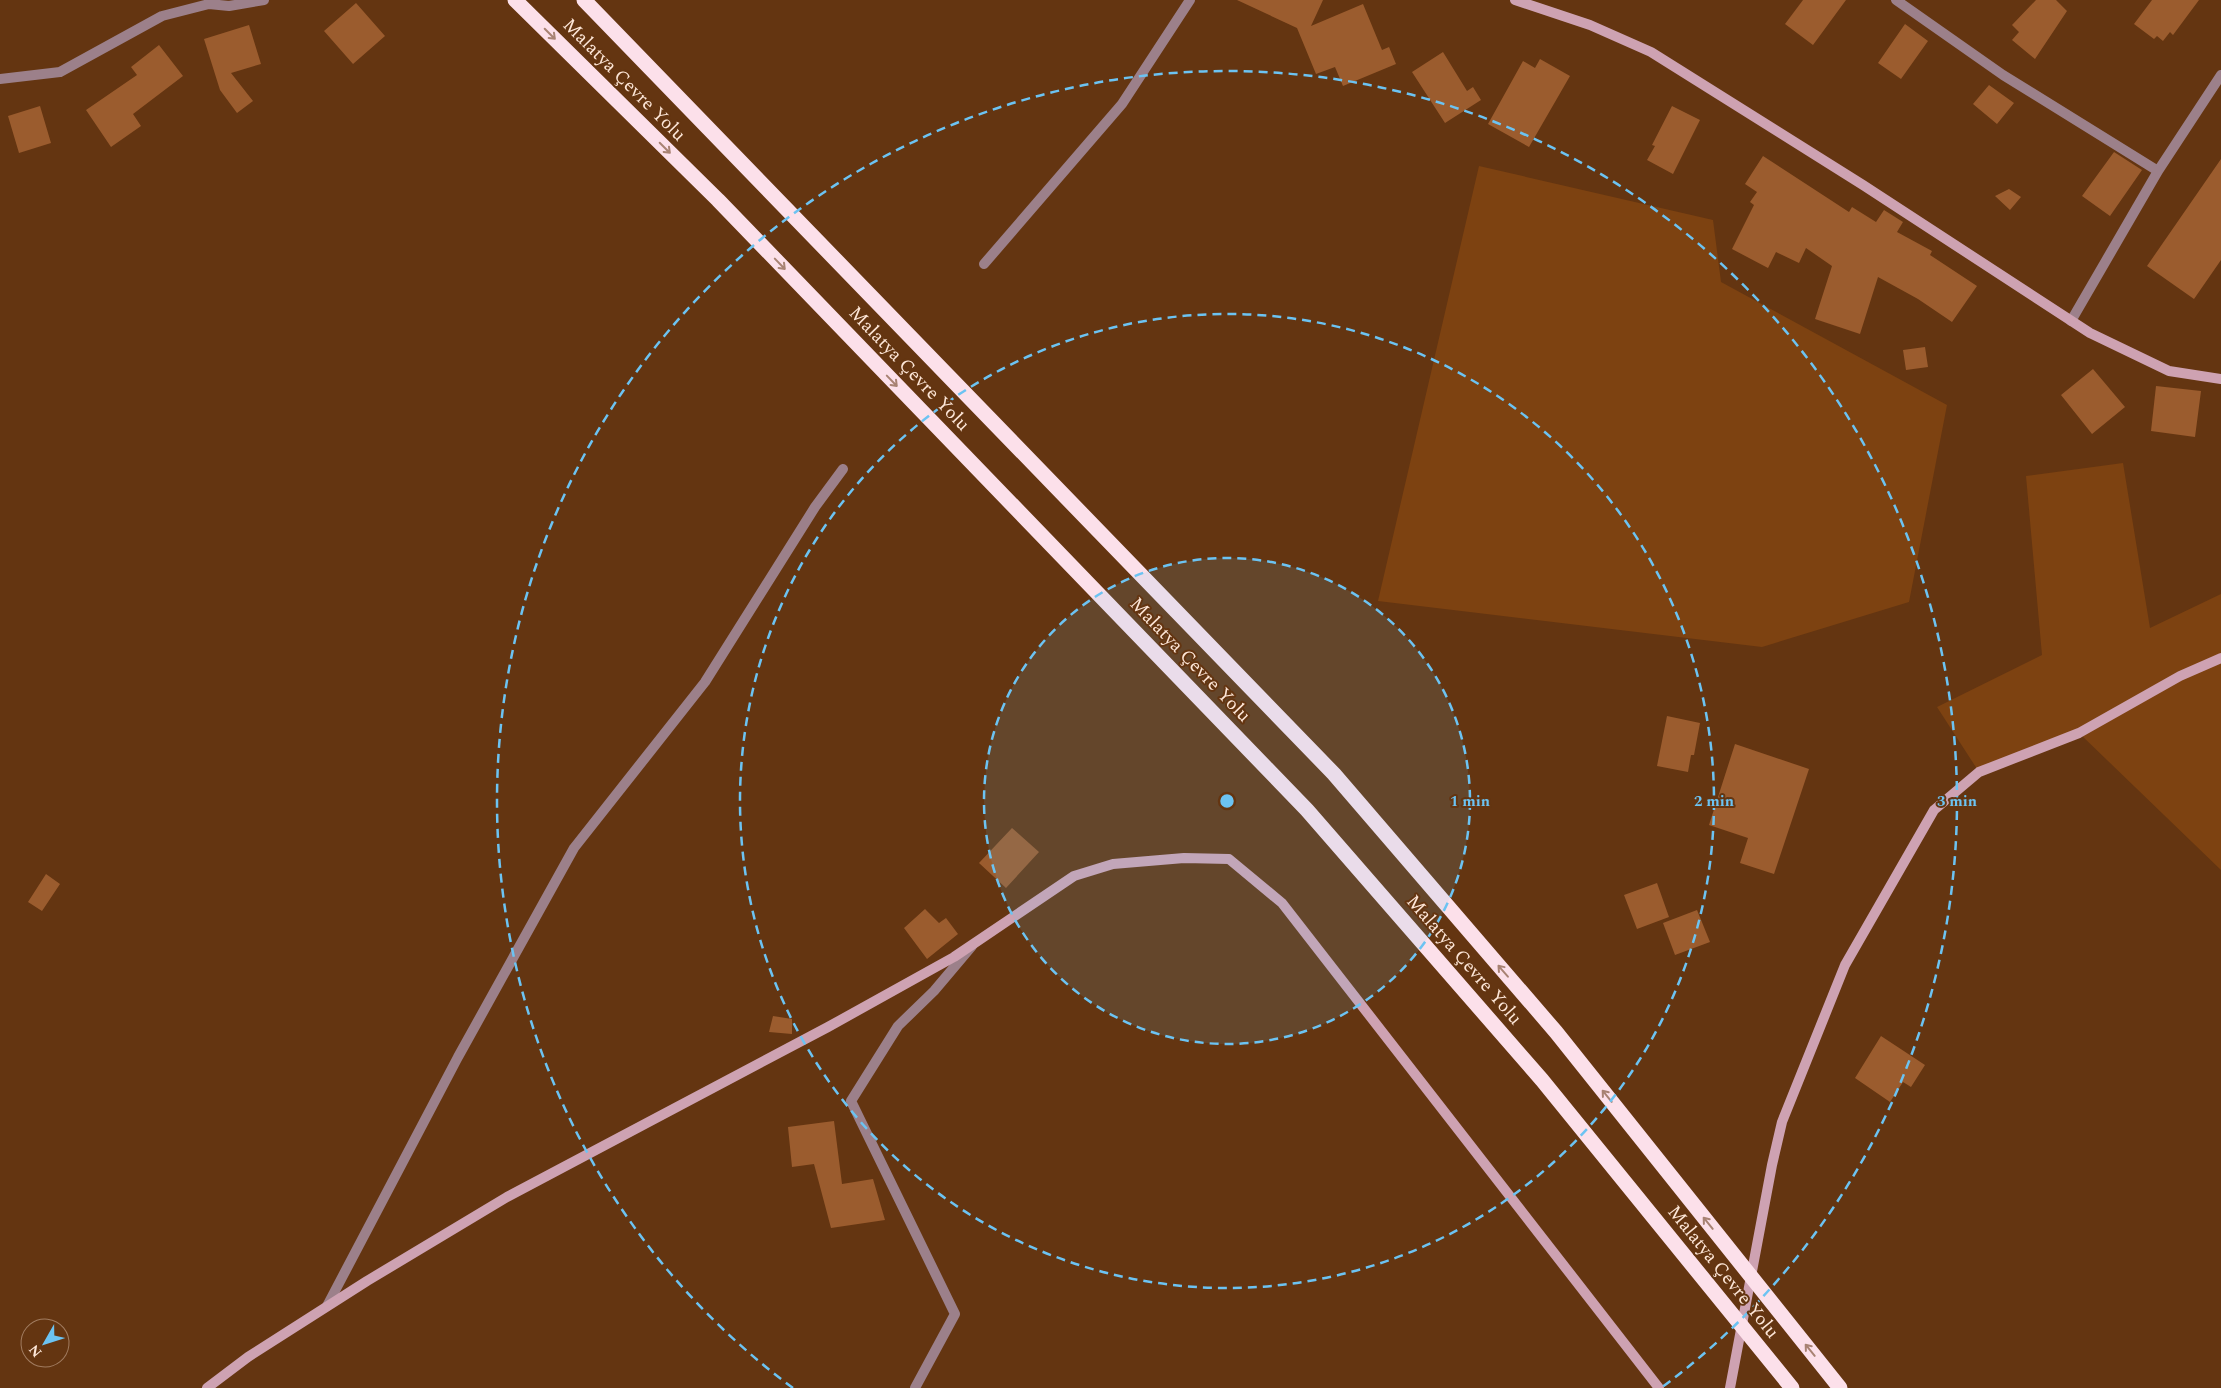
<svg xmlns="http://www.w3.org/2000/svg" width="2221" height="1388" viewBox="0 0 2221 1388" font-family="Spectral,serif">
  <rect width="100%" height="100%" fill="#643511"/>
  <path fill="#7d4211" d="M 1479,166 L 1713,220 L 1721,282 L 1947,405 L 1909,602 L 1762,647 L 1378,601 Z
    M 2123,463 L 2150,628 L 2221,594 L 2221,870 L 2079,733 L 1979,772 L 1937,707 L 2042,655 L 2026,476 Z"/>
  <path fill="#9b5c2e" d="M 1237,0 L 1323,0 L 1311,26 L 1363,4 L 1382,50 L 1389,47 L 1396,64 L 1343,86 L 1335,67 L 1316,74 L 1297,28 Z
    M 1803,0 L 1846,0 L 1813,45 L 1785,24 Z
    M 2036,0 L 2056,0 L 2067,11 L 2035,59 L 2012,40 L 2019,32 L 2012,25 Z
    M 2152,0 L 2199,0 L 2173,35 L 2170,32 L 2163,41 L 2157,36 L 2154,39 L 2134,24 Z
    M 356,3 L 385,36 L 353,64 L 324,31 Z
    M 1905,24 L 1928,41 L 1901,79 L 1878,63 Z
    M 249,25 L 261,64 L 231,73 L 253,101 L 237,113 L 220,90 L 204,39 Z
    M 159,45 L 183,76 L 133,114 L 141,126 L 111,147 L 86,110 L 137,75 L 131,67 Z
    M 1443,52 L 1467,91 L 1473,87 L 1481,100 L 1445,123 L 1412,72 Z
    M 1540,59 L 1570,76 L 1529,147 L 1488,124 L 1523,61 L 1535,68 Z
    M 1989,85 L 2014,103 L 1997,124 L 1973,104 Z
    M 40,106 L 51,143 L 19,153 L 8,116 Z
    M 1672,106 L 1700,120 L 1673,174 L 1647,160 L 1655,146 L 1652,145 Z
    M 2114,152 L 2142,170 L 2110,216 L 2082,196 Z
    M 1763,156 L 1849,212 L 1852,207 L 1876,222 L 1884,210 L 1903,222 L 1897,232 L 1932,251 L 1930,255 L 1977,286 L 1952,322 L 1918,299 L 1878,277 L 1860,334 L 1815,319 L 1832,266 L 1806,248 L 1799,263 L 1776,252 L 1768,268 L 1732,249 L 1754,205 L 1750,202 L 1757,192 L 1745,184 Z
    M 2221,159 L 2221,260 L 2194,299 L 2147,266 Z
    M 2009,189 L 2021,197 L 2010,210 L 1995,196 Z
    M 1925,347 L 1928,367 L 1906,370 L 1903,350 Z
    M 2093,369 L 2125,407 L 2092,434 L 2061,395 Z
    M 2156,386 L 2201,391 L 2195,437 L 2151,431 Z
    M 1667,716 L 1700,723 L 1694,755 L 1691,755 L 1688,772 L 1657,766 Z
    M 1735,744 L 1809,769 L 1774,874 L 1740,863 L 1748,838 L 1709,825 Z
    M 1012,828 L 1039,852 L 1006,888 L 979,863 Z
    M 46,874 L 60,884 L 42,911 L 28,902 Z
    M 1657,883 L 1669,917 L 1637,929 L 1624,895 Z
    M 925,909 L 939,923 L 946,918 L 958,934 L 927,959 L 904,928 Z
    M 1697,910 L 1710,942 L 1675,955 L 1663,923 Z
    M 773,1016 L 792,1019 L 792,1034 L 769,1032 Z
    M 1881,1036 L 1925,1065 L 1911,1087 L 1903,1082 L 1890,1102 L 1855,1078 Z
    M 834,1121 L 842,1184 L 873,1179 L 885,1220 L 831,1228 L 814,1164 L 792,1167 L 788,1127 Z"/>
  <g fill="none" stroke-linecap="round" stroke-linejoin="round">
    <path stroke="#9c808a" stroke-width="10" d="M 1896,0 L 2003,75 L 2158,171
      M 0,79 L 60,72 L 162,16 L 209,4 L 229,6 L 264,0
      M 984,264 L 1122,104 L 1190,0
      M 2071,321 L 2158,171 L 2221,75
      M 327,1306 L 458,1057 L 574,848 L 705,682 L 815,507 L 843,469
      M 915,1388 L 955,1314 L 851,1101 L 898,1026 L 934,991 L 972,946"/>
    <path stroke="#cea2b2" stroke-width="10" d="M 1515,0 L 1590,25 L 1651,52 L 1863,185 L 2090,333 L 2169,371 L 2221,379
      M 207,1388 L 248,1357 L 367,1281 L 507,1197 L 828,1027 L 954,957 L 1074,876 L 1113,864 L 1184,858 L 1229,859 L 1282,903 L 1659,1388
      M 1730,1388 L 1772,1165 L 1782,1122 L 1845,965 L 1934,810 L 1979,772 L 2079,733 L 2180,676 L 2221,658"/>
    <path stroke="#fce0ea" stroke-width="15" d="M 515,0 L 718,200 L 1307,810 L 1542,1080 L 1792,1388
      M 584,0 L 1334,774 L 1556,1032 L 1840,1388"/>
  </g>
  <defs><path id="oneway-shaft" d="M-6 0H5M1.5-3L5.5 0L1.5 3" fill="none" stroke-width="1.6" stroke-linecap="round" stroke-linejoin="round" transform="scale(1.25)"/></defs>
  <g stroke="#a88273">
    <use href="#oneway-shaft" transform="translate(550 34) rotate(45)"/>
    <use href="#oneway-shaft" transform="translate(665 148) rotate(45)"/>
    <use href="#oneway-shaft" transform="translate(780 264) rotate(46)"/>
    <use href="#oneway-shaft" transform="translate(892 381) rotate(46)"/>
    <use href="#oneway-shaft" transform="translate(1503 971) rotate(-131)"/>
    <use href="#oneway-shaft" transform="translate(1607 1096) rotate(-129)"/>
    <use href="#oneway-shaft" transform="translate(1708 1223) rotate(-129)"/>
    <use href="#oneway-shaft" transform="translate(1810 1350) rotate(-129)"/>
  </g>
  <circle cx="1227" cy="801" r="243" fill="#6cc3f2" fill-opacity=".12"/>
  <g fill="none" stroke="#6cc3f2" stroke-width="2.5" stroke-dasharray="9 6">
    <circle cx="1227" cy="801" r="243"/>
    <circle cx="1227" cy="801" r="487"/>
    <path d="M793 1388A730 730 0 1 1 1661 1388"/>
  </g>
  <g text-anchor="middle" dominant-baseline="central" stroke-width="4" stroke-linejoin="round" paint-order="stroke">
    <g font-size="19" fill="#fde6d7" stroke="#643511">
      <text transform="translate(624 80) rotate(45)">Malatya Çevre Yolu</text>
      <text transform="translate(909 369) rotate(46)">Malatya Çevre Yolu</text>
      <text transform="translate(1190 660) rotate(46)">Malatya Çevre Yolu</text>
      <text transform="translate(1464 960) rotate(49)">Malatya Çevre Yolu</text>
      <text transform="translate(1723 1272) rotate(51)">Malatya Çevre Yolu</text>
    </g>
  </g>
  <circle cx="1227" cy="801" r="8" fill="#6cc3f2" stroke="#643511" stroke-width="2.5"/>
  <g font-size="15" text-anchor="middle" font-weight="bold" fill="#6cc3f2" stroke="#643511" stroke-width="4" stroke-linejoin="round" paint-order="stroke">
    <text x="1470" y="806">1 min</text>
    <text x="1714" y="806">2 min</text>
    <text x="1957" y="806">3 min</text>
  </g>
  <g transform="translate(45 1343) rotate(231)"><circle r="24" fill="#643511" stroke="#a17c60"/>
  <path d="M0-4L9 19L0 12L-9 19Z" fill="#6cc3f2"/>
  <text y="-8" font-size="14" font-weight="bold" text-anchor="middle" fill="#fde6d7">N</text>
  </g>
</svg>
